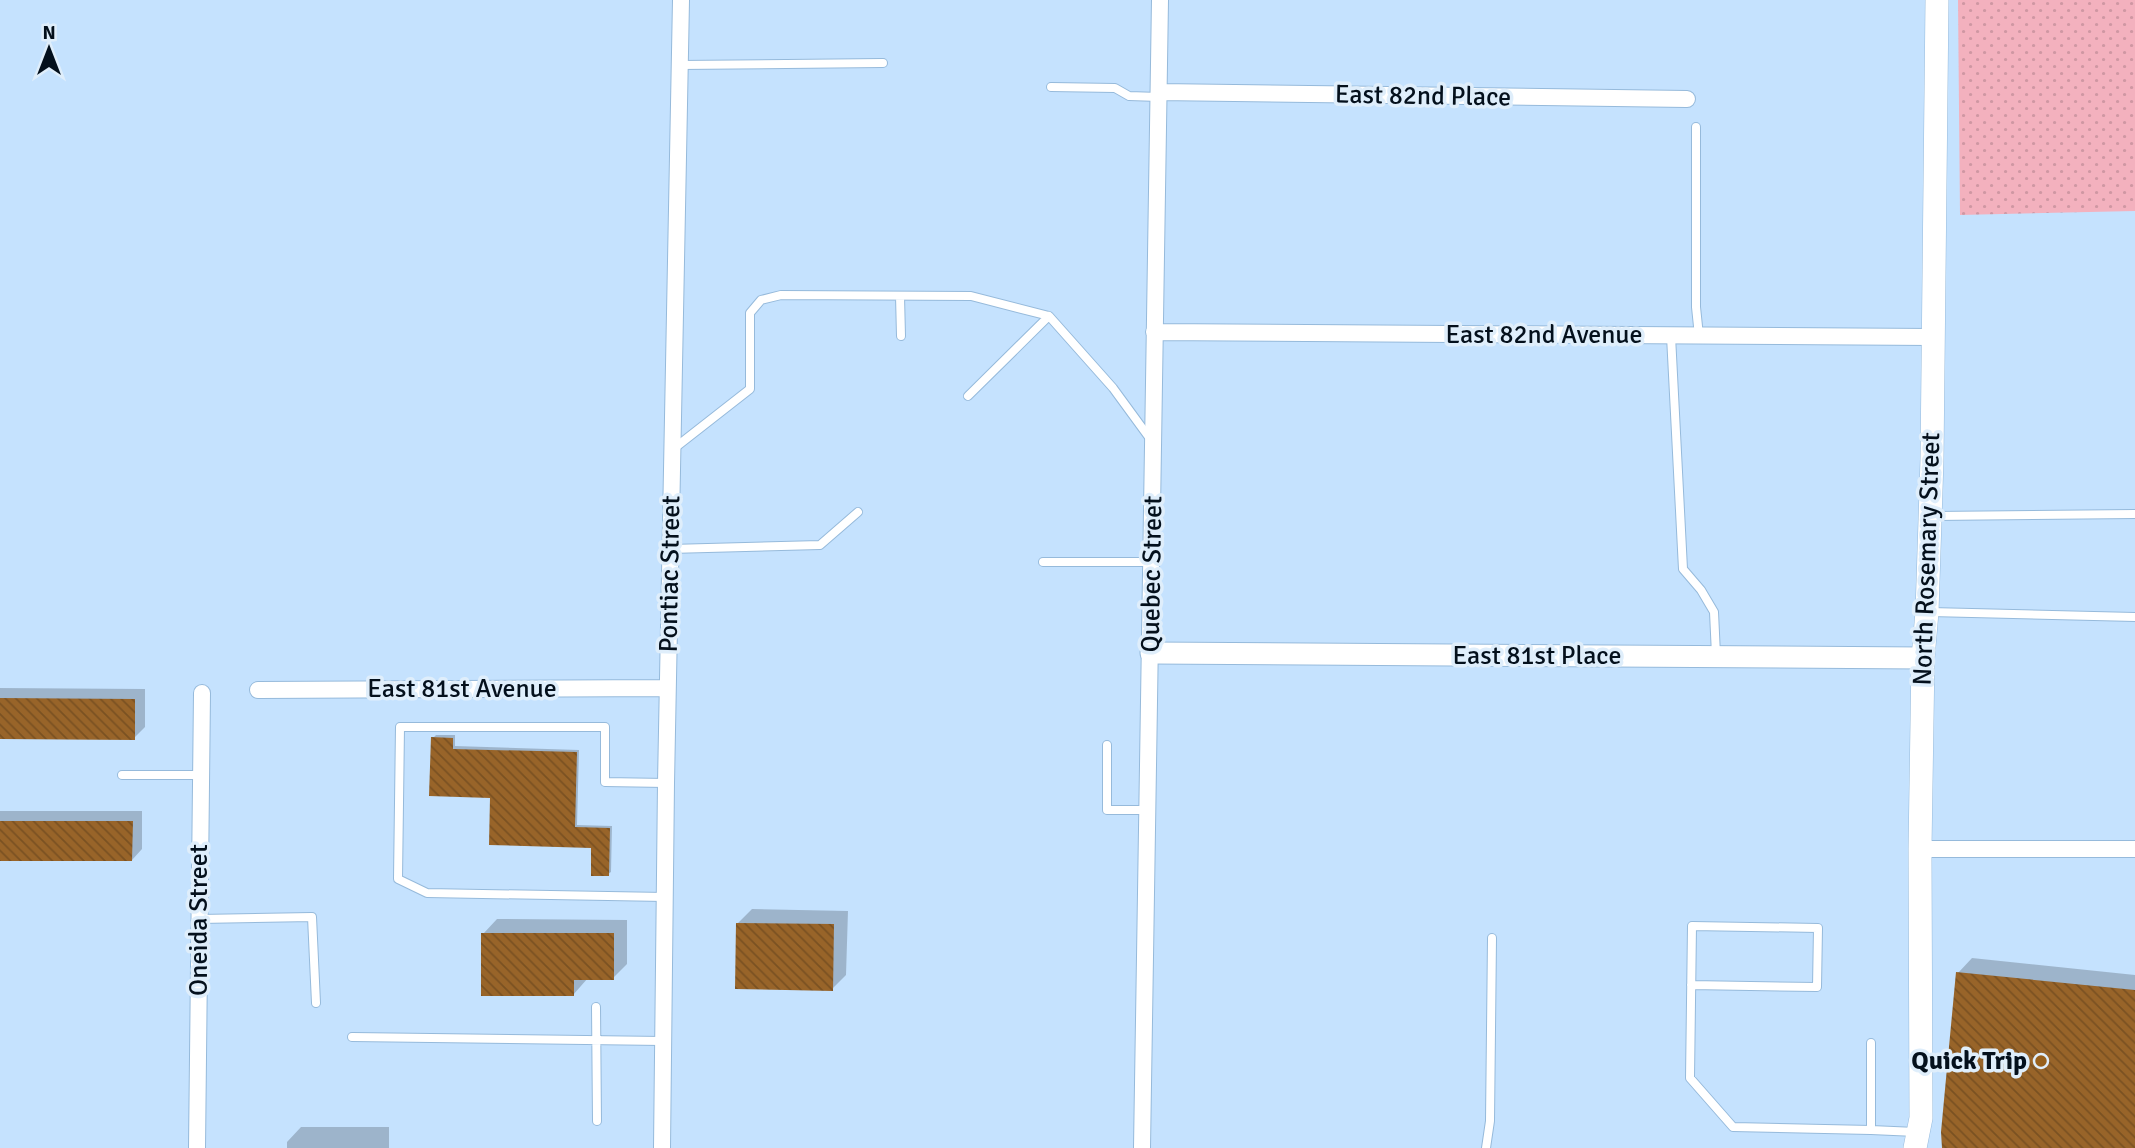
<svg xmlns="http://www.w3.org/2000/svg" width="2135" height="1148" viewBox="0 0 2135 1148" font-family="Signika,sans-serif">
  <defs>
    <pattern id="grass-dots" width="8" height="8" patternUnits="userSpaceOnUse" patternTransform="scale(1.75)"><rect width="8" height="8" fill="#f3b1be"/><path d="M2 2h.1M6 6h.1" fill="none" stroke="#cf97a3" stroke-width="1.8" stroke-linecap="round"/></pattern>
    <pattern id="building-back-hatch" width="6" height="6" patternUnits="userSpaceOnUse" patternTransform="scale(1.75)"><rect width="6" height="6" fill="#986429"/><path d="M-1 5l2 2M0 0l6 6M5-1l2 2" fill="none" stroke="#7a5122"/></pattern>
  </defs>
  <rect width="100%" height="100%" fill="#c5e2fe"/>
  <path fill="url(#grass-dots)" d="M 1958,0 L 2135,0 L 2135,211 L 1960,215 Z"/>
  <path fill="#0003" d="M 0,688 L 145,689 L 145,727 L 134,738 L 0,737 Z
    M 436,735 L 455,735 L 455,746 L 579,750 L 577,825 L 612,826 L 611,872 L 608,874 L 593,847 L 492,796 L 433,738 Z
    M 0,811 L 142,811 L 142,849 L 132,860 L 0,859 Z
    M 752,909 L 848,911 L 846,975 L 832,989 L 738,923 Z
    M 497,919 L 627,920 L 627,964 L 613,978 L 588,978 L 573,995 L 483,934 Z
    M 1972,958 L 2135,975 L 2135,1148 L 1944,1148 L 1958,973 Z
    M 301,1127 L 389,1127 L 389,1148 L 287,1148 L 287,1142 Z"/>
  <path fill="url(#building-back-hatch)" d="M 0,698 L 135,699 L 135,740 L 0,739 Z
    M 431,737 L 453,738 L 453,749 L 577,752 L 575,827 L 610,828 L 609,876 L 591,876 L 591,848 L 489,845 L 490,798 L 429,796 Z
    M 0,821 L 133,821 L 132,861 L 0,861 Z
    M 736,923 L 834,924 L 833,991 L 735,989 Z
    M 481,933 L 614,933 L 614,980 L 574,980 L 574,996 L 481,996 Z
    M 1956,972 L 2135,990 L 2135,1148 L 1942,1148 L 1941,1132 Z"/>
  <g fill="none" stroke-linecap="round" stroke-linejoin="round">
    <g stroke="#96badb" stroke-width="10">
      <path id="service" d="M 679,65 L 883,63
        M 1051,87 L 1115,88 L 1129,96 L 1159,97
        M 1696,127 L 1696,307 L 1699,336
        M 900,296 L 901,336
        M 1671,336 L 1683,569 L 1701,590 L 1714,612 L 1716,655
        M 968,396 L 1049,316
        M 672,450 L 750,389 L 750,313 L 761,300 L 781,295 L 971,296 L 1049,316 L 1113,388 L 1151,440
        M 1933,516 L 2135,514
        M 670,549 L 820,545 L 858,512
        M 1043,562 L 1152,562
        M 1930,612 L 2135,617
        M 1107,745 L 1107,810 L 1147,810
        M 122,775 L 200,775
        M 665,897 L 427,893 L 398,879 L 400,727 L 605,727 L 605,782 L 666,783
        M 199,919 L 312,917 L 316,1003
        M 1691,985 L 1817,987 L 1818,928 L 1692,926 L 1690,1078 L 1733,1127 L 1871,1130
        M 596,1007 L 597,1121
        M 352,1037 L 663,1041
        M 1871,1043 L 1871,1130 L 1916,1132
        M 1486,1148 L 1490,1121 L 1492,938"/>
    </g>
    <g stroke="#96badb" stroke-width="18">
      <path id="minor" d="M 1159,92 L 1687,99
        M 1154,332 L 1933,337
        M 258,690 L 667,688
        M 1920,849 L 2135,849
        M 197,1148 L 202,693
        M 662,1148 L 666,783 L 681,0
        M 1142,1148 L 1160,0"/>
    </g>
    <g stroke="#96badb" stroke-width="23">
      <path id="tertiary" d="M 1151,653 L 1923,658"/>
    </g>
    <g stroke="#96badb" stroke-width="24">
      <path id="secondary" d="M 1915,1148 L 1921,1118 L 1920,849 L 1923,658 L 1927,612 L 1932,459 L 1937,0"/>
    </g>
    <use href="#service" stroke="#fff" stroke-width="8"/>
    <use href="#minor" stroke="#fff" stroke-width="16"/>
    <use href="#tertiary" stroke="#fff" stroke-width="21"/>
    <use href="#secondary" stroke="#fff" stroke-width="23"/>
  </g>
  <circle fill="#98601c" stroke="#dfeefb" stroke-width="2.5" cx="2041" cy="1061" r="7"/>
  <g text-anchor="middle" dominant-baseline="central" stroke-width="7" stroke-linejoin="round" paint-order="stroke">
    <g font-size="26" fill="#04101c" stroke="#dfeefb">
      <text transform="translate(1423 96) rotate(1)">East 82nd Place</text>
      <text x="1544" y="335">East 82nd Avenue</text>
      <text transform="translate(1927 559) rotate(-88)">North Rosemary Street</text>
      <text transform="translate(670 574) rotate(-89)">Pontiac Street</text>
      <text transform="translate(1152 574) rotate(-89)">Quebec Street</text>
      <text x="1537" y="656">East 81st Place</text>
      <text x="462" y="689">East 81st Avenue</text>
      <text transform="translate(199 920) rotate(-90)">Oneida Street</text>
    </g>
    <g font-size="26" font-weight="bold" fill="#04101c" stroke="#dfeefb" text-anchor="end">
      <text x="2027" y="1061">Quick Trip</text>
    </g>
  </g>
  <g transform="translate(49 49)" stroke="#dfeefb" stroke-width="5" paint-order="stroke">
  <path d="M0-5L12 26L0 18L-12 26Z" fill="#04101c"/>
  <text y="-10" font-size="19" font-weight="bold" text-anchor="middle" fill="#04101c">N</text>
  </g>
</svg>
